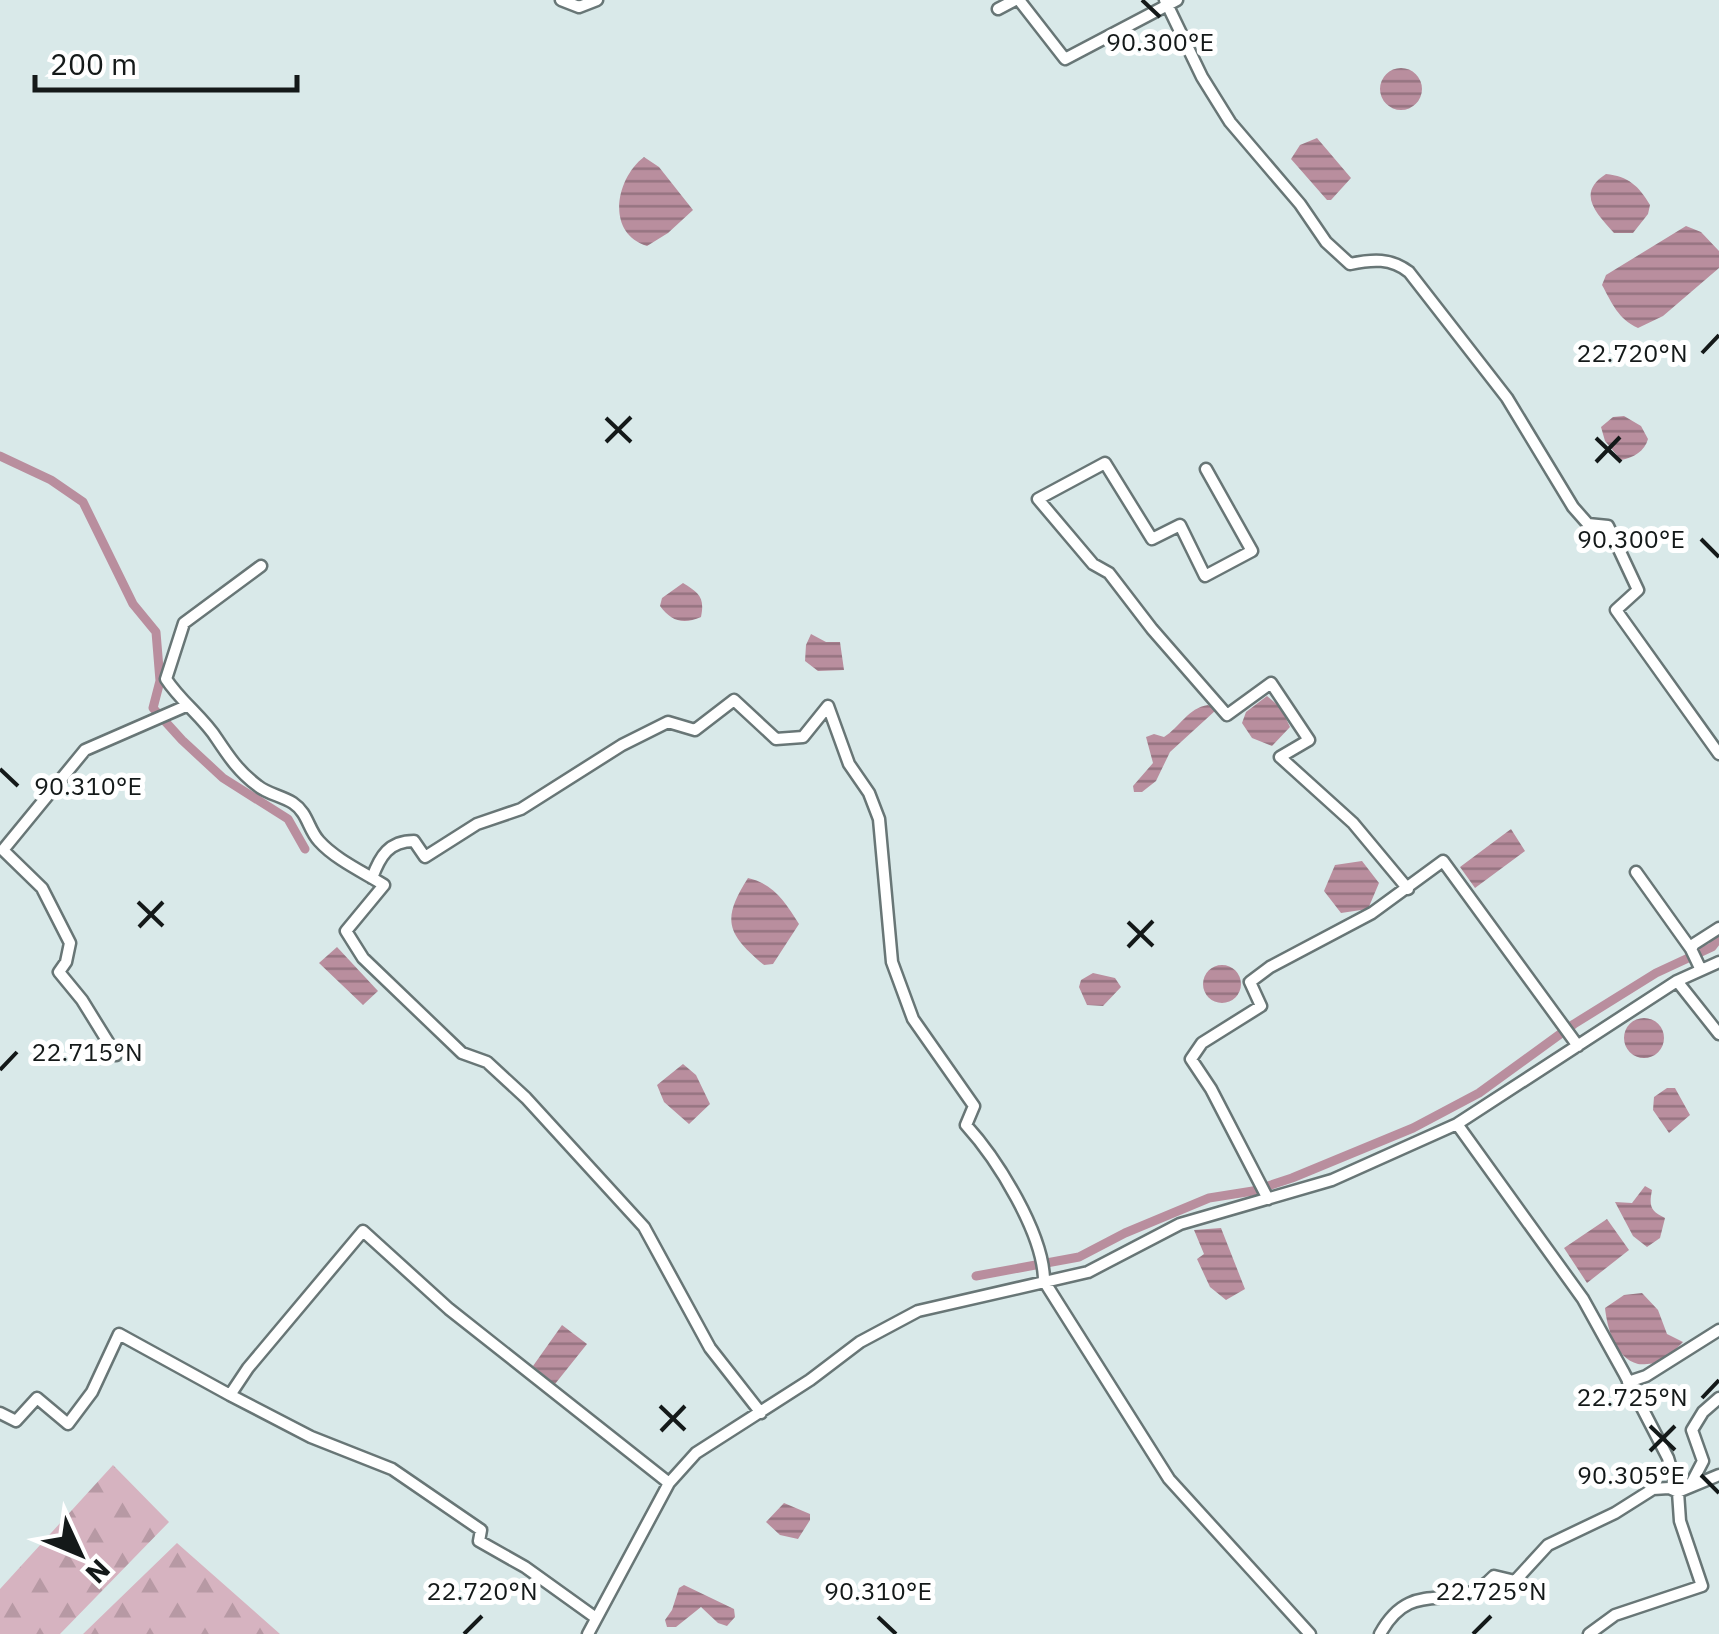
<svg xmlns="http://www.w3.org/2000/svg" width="1719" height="1634" font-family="'IBM Plex Sans',sans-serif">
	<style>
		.forest { fill: url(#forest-firs) }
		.water { fill: url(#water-rules) }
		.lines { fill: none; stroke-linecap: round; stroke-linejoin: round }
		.canal { stroke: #b98e9e; stroke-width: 9 }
		.minor-casing { stroke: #687676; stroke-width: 15 }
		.minor { stroke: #fff; stroke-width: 10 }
		.ticks { fill: none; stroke: #141919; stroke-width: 4 }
		.ticks-label { font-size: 25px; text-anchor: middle; fill: #141919; stroke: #fff; stroke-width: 10; stroke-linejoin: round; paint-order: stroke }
	</style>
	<defs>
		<pattern id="forest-firs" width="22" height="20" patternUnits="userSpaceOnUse" patternTransform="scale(2.5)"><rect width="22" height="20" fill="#d6b3c0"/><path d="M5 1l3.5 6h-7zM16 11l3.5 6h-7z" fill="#b799a4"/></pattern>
		<pattern id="water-rules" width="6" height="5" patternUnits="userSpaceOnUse" patternTransform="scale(2.5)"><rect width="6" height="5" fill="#b98e9e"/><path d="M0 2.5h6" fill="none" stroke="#957380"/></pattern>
	</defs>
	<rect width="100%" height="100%" fill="#d9e9e9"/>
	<path class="forest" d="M113,1465L169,1522L60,1634H0V1589Z
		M177,1543L280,1634H83Z"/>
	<path class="water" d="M1380 89a21 21 0 1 1 42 0a21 21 0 1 1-42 0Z
		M1317,138L1351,178L1331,200H1327L1291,159L1300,145Z
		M644,157L659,167L693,210L668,233L647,246C605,233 616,178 644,157Z
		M1606,174C1628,176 1639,186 1650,205L1648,214L1633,233H1614C1596,213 1576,193 1606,174Z
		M1686,226L1701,232L1719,251V268L1663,316L1638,328C1618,319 1612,303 1602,285L1606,275Z
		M1624,416L1641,426L1648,439C1645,451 1633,458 1621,460L1605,441L1601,427L1613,417Z
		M683,583C699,593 705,597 701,617C683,625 671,621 660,606L662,598Z
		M811,634L826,642H840L844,670L818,671L805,661L806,645Z
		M1267,696L1281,708L1290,727L1272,746L1252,738L1242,723L1246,712Z
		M1208,705L1216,710L1170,752L1156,781L1142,792H1134L1133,786L1153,763L1146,737L1154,734L1164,737C1180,727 1188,708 1208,705Z
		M1511,829L1525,851L1475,888L1460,867Z
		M1362,861L1379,883L1368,909L1341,913L1324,891L1335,865Z
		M748,878C774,884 785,902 799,924L773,964L764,965C727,934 721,920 748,878Z
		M337,947L378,991L363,1005L319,963Z
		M1203 984a19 19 0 1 1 38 0a19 19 0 1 1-38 0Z
		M1093,973L1115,978L1121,987L1103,1006L1087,1005L1079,987L1081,980Z
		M1624 1038a20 20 0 1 1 40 0a20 20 0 1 1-40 0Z
		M683,1064L696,1075L710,1104L689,1124L664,1102L657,1085Z
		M1667,1088H1675L1690,1115L1669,1133L1653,1110L1654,1097Z
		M1645,1186L1652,1190C1649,1206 1650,1211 1665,1218L1660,1238L1647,1247L1633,1236L1615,1202L1632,1203Z
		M1607,1219L1629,1250L1587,1283L1564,1248Z
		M1221,1228L1245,1289L1226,1300L1210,1287L1197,1259L1204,1254L1194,1230Z
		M1642,1293L1658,1310L1667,1334L1683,1342L1663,1362C1656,1363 1644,1365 1638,1364C1615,1358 1607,1327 1605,1308L1624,1295Z
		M562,1325L587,1344L555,1384L533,1366Z
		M784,1503L810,1514V1520L798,1539L780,1535L766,1522Z
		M684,1585L734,1609L735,1617L727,1626L718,1623L701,1607L676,1627H667L665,1620L672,1610L679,1588Z"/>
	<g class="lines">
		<path class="canal" d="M0,456L51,480L83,502L133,604L156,632L160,681L153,708L182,740L223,778L288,819L305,849
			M976,1276L1079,1257L1125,1233L1209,1198L1253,1191L1292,1178L1413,1128L1479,1093L1574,1024L1656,973L1712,947L1719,938"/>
		<g class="minor-casing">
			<path id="minor" d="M561,0L579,7L597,0
				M1019,0L1065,59L1177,0
				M1165,0L1202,77L1230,122L1300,204L1326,242L1350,264C1373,259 1391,258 1409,272L1507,398L1573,507L1588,524L1608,526L1638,590L1616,610L1719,754
				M998,9L1015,0
				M1206,469L1252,551L1205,576L1180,525L1152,539L1105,463L1038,499L1093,564L1109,573L1152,629L1227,715L1271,683L1309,740L1280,757L1353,823L1408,889
				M261,566L184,623L166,679C181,702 203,717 217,739C229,757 239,772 258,786C268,794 282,796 293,803C308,813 308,829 319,841C335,859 363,872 384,885L346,931L363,958L462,1053L487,1062L526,1098L644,1227L710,1348L761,1413
				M1636,872L1691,949L1701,970
				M372,878C380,856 389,841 414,841L425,857L477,824L521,809L622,745L668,722L695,730L734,700L776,739L803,737L828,706L849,764L869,793L879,819L892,962L913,1019L974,1106L966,1125C997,1159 1044,1234 1044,1281L1169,1479L1310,1634
				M1691,949L1694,944L1719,928
				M1677,981L1719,1034
				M116,1055L82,1000L59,972L66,962L70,943L42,888L3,850L85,750L186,706
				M1457,1124L1583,1299L1624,1373L1668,1458L1678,1492L1680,1521L1702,1586L1615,1615L1589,1634
				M1268,1199L1211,1089L1191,1059L1202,1043L1261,1006L1250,982L1270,967L1372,913L1443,861L1578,1046
				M1628,1382L1646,1376L1719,1330
				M230,1395L311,1437L392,1469L481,1530L479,1541L525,1567L596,1618
				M0,1413L16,1421L37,1398L68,1424L92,1392L119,1334L230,1395L248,1368L363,1231L449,1309L669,1483
				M1691,1484L1703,1461L1692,1430L1703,1412L1719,1398
				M588,1634L669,1483L696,1453L810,1380L860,1342L918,1311L1088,1272L1180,1224L1332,1180L1457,1124L1677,981L1719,962
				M1380,1634C1414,1572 1454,1619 1494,1576L1515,1581L1548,1545L1615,1513L1653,1489L1669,1488L1678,1492L1719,1475"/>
		</g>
		<use href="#minor" class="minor"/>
	</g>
	<path class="ticks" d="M1142,0L1160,17M1702,353L1719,335M606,418L631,442M1596,438L1621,462M606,442L631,417M1596,462L1620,437M1701,539L1719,557M0,769L18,786M138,902L163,926M1128,922L1153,946M139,927L163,902M1128,947L1153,921M0,1070L17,1052M1702,1398L1719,1380M660,1406L685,1430M1650,1426L1675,1450M661,1431L685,1406M1650,1451L1675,1426M1701,1475L1719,1493M878,1617L896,1634M464,1634L482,1616M1473,1634L1491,1616"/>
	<g class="ticks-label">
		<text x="1160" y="51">90.300°E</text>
		<text x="1632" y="362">22.720°N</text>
		<text x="1631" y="548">90.300°E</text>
		<text x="88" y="795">90.310°E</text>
		<text x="87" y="1061">22.715°N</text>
		<text x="1632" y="1406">22.725°N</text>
		<text x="1631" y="1484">90.305°E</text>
		<text x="482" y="1600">22.720°N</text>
		<text x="1491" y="1600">22.725°N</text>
		<text x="878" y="1600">90.310°E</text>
	</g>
	<g transform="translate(80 1554) rotate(134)" stroke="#ffffff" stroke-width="8" paint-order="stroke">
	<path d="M0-8L18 38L0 25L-18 38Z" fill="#141919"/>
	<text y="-15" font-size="28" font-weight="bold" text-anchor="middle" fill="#141919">N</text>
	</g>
	<path d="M35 75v15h262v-15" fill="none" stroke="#141919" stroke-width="5"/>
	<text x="50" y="75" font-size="30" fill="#141919" stroke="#ffffff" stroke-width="8" paint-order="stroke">200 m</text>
</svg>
